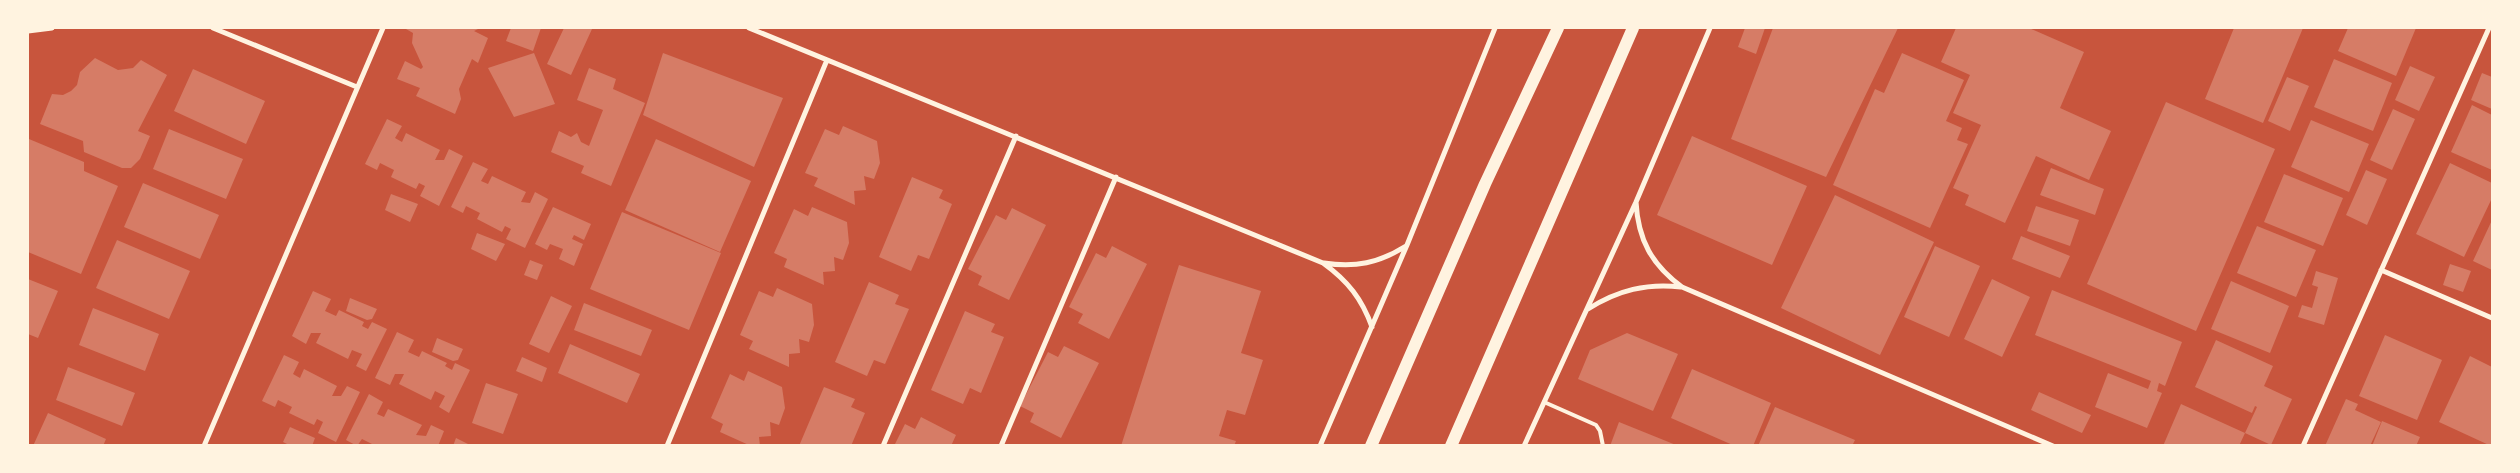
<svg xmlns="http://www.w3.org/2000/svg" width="2520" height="473" font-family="Mulish,sans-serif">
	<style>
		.building { fill: #d67c66 }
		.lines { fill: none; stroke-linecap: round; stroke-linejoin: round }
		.service { stroke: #fff3e0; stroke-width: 4 }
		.minor { stroke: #fff3e0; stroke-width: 5 }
		.primary { stroke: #fff3e0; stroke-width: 12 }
	</style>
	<rect width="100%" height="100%" fill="#c8553d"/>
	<path class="building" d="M407,28H480L474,31L488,38L478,63L472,59L459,89L461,99L455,114L416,96L420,88L397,79L405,61L421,69L423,67L412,43L413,33L406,29Z
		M511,28H541L533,51L506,41Z
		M564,28L592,29L571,75L547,64Z
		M1745,28H1765L1756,54L1738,47Z
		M1773,28H1898L1826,177L1731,139Z
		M1956,28H2029L2084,52L2060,108L2111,131L2089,180L2036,156L2005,223L1965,205L1969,195L1953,188L1981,125L1953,113L1970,75L1941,62Z
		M2234,28H2303L2263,123L2205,99Z
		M2348,28H2416L2396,76L2338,51Z
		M534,53L555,104L514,117L488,68Z
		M663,53L783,98L754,167L643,115Z
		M1902,53L1964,80L1946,121L1962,128L1957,140L1968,144L1930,228L1833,185L1875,89L1884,93Z
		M95,58L118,70L133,68L141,60L167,75L138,131L150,136L140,159L131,168H122L84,152L83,141L40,124L52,94L63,95L71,91L77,85L80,72Z
		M2334,59L2392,83L2373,131L2314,107Z
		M2410,66L2435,77L2419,111L2395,100Z
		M589,68L616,79L613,89L645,103L611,186L581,173L584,166L551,152L559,131L571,137L577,133L581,142L589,146L603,110L577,100Z
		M193,69L265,101L246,144L174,111Z
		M2482,73L2492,77V109L2471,100Z
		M2287,77L2309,86L2290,131L2268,121Z
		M2166,102L2275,149L2196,331L2087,284Z
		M2472,105L2492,115V170L2451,152Z
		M2393,109L2415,119L2392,170L2370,160Z
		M387,119L402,126L395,138L402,142L406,133L440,150L435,160H444L449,149L463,156L439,206L420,196L425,186L419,183L416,189L391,177L394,170L380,163L377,170L365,164Z
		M2311,120L2369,144L2349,192L2291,167Z
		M843,126L877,141L880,163L874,179L864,176L866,190L854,191L855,205L814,186L818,178L805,173L825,129L839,135Z
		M169,129L243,159L226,199L153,169Z
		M1692,136L1807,186L1772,265L1657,215Z
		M29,139L84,162V171L118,186L81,274L28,252Z
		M656,139L751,181L720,252L625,210Z
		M473,162L488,169L481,181L488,184L492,176L526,192L521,202L530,203L535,192L548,199L525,248L506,239L511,229L505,226L502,232L477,219L480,213L466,206L463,213L451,207Z
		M2450,163L2492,183V198L2464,257L2416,234Z
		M2051,168L2104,189L2095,215L2040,195Z
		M2366,170L2387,179L2367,225L2346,215Z
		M2284,174L2343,198L2323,246L2264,222Z
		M912,177L943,190L939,198L952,204L929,259L918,255L911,271L879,257Z
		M143,183L219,215L200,259L124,227Z
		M391,194L418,204L410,222L385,210Z
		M1835,195L1934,242L1880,355L1781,308Z
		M2036,206L2079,220L2070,246L2027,231Z
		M553,207L591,224L584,240L574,235L572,239L583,244L574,266L559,259L563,249L550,244L547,250L535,244Z
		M812,207L847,222L849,243L843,260L834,257L835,271L823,272L824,285L784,267L787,259L774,253L794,209L808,216Z
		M1012,208L1046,225L1009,300L978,285L982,276L968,269L996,215L1006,220Z
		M622,212L721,253L689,330L590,289Z
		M2492,220V270L2473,261Z
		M2257,226L2316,250L2296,297L2237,273Z
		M477,233L505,244L496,261L471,249Z
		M2021,236L2070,256L2060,278L2012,259Z
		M117,240L190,271L169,319L96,288Z
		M1112,246L1147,264L1109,339L1078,323L1083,314L1069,307L1096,253L1106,258Z
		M1935,246L1980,266L1949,337L1904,317Z
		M530,260L543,265L537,280L524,275Z
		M2450,264L2471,271L2463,292L2443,285Z
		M1179,265L1261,291L1241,353L1263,360L1245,415L1227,410L1219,436L1236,441L1234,446H1121Z
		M2316,271L2338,278L2324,325L2298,317L2302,305L2312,308L2318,287L2312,285Z
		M28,279L58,291L38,338L28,334Z
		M1992,279L2030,297L2002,357L1964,339Z
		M2231,281L2289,306L2270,353L2211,329Z
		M869,282L899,295L895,304L909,309L885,364L874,360L867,376L835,362Z
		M777,288L812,304L814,325L809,342L799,339L800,353L789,354V367L749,349L753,341L740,335L759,291L773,297Z
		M2052,290L2182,342L2165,386L2159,383L2157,391L2162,393L2147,428L2095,407L2108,373L2148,389L2151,381L2035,335Z
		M313,291L331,299L325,311L336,316L339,310L364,322L362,326L368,329L372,322L387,329L366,371L356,366L362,354L352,350L348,359L316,343L321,333H311L306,344L292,336Z
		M551,296L572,306L549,353L529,344Z
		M350,298L377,309L372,319L367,320L346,311Z
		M584,303L652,330L641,356L574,330Z
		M93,308L159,334L145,371L79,345Z
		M965,311L995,324L991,332L1004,337L981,393L970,388L963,404L931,390Z
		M397,332L414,340L408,352L419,357L422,351L447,363L445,366L452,370L455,363L470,370L449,413L439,407L445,396L435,391L431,400L399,384L404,374H395L390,385L375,378Z
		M1627,333L1678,354L1653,411L1578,379L1590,350Z
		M2385,335L2442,360L2417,420L2359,396Z
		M437,338L463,349L458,360L453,361L432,352Z
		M2216,340L2273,366L2264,386L2292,399L2271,445L2245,433L2257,407L2255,406L2252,413L2195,387Z
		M570,344L640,374L627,403L558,373Z
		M1064,346L1099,363L1061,438L1030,422L1034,413L1020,406L1048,352L1058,357Z
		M284,355L299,362L293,374L300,378L304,369L337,386L332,396H341L347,386L360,392L336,442L318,433L323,422L317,419L314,425L289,413L292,407L278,400L275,407L262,401Z
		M2470,356L2492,367L2491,446L2439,422Z
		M522,357L547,368L542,382L516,371Z
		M68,367L135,393L122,426L56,400Z
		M1692,369L1771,403L1753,446H1735L1671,418Z
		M748,371L782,387L785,408L779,425L770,422L771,436L759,437L760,446H751L720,432L723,424L711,418L730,374L744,381Z
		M486,383L518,394L503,434L472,423Z
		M824,387L855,399L851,407L865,413L851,446H799Z
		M2039,392L2091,415L2082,433L2031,410Z
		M369,394L383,402L377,414L384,417L388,409L422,425L416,435L426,436L431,425L444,431L438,446H376L362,439L357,446L346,440Z
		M2346,399L2358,404L2355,410L2381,422L2370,446L2356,444L2355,446H2325Z
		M2181,404L2245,433L2239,446H2163Z
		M1775,407L1855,440L1852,446H1758Z
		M48,413L106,439L103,446H33Z
		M921,417L956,435L951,446H894L905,424L915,429Z
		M2382,421L2420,437L2416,446H2372Z
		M1619,422L1676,445V446H1610Z
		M290,427L315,438L312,446H291L283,442Z
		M456,438L472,446H453Z"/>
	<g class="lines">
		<path class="service" d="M1544,402L1596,425L1600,431L1603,446"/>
		<path class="minor" d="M213,28L357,87
			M749,28L1323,263C1348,281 1362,299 1372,327
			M28,31L52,28
			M1636,202C1638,240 1652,265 1682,287L2053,446
			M1324,263C1355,268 1379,263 1406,246
			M2381,270L2492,318
			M1588,309C1618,290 1647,283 1681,287
			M204,446L383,28
			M667,446L827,60
			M883,446L1016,136
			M1001,446L1116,177
			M1320,446L1407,245L1495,28
			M1524,446L1636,202L1710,28
			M2303,446L2489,28"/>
		<path class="primary" d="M1371,446L1485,184L1558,28
			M1451,446L1633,28"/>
	</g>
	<rect width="2520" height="473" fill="none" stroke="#fff3e0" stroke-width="58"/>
</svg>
